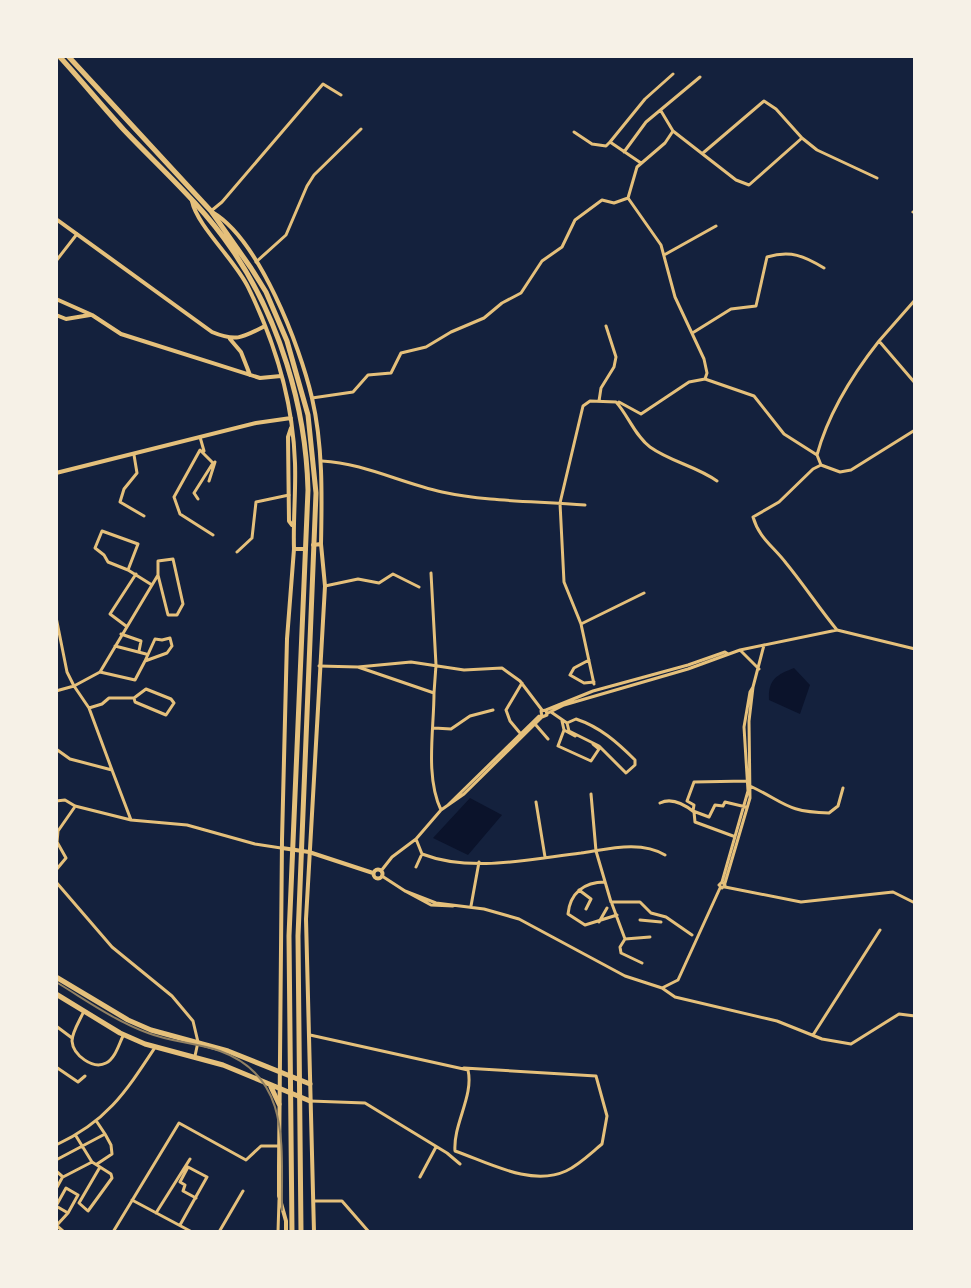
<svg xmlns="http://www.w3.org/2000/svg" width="971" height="1288" font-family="Jost,sans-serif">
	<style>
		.water { fill: #0b132b }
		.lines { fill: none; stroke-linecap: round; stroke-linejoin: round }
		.minor { stroke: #e5c07b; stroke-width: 3 }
		.tertiary { stroke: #e5c07b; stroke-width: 4 }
		.secondary { stroke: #e5c07b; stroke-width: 4 }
		.primary { stroke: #e5c07b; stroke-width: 5 }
		.trunk { stroke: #e5c07b; stroke-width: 5 }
		.rail { stroke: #918062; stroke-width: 2 }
	</style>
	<rect width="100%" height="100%" fill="#14213d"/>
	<path class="water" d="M794,668L810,685L800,714L769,700C768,680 776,675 794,668Z
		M470,798L502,815L468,855L433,838Z"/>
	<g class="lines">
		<path class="minor" d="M661,111L673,131
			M574,132L592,144L606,146L610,142L641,163
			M802,138L817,150L877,178
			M610,142L645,99L673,74
			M624,152L646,122L700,77
			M628,198L661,245L675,297L704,359L707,373L705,379L754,396L784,434L817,455L821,465
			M211,211L222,202L323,84L341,95
			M913,212L915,213
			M664,255L716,226
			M56,261L77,234
			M256,262L286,235L307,186L314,175L361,129
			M694,332L731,309L756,306L767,257C791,250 804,256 824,268
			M879,341L915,300
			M312,398L353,392L368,375L391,373L401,353L426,347L451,332L484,318L502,303L521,293L542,261L562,247L575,220L602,200L614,203L628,198L637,167L665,143L673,131L736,180L749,185L802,138L776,109L764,101L703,153
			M599,401L601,388L614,367L616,357L606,326
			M619,402L641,414L689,382L705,379
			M200,437L204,451
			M134,455L137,473L124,489L120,502L144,516
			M817,455C828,414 853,374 879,341L915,383
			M322,461C363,463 401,483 442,492C488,502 538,501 585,505
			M209,481L215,462
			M198,499L194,493L213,463L200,450L174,497L180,514L213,535
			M237,552L252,538L256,502L289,495
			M152,585L158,575V561L173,559L183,604L177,615H168L158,575
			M325,586L358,579L379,583L393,574L419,587
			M56,617L67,672L74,686L56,691
			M581,624L644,593
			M126,626L110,614L136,574
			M837,630C819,608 804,585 786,563C773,546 759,538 753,517L779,502L813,469L821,465L840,472L851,470L915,430
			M121,634L141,641L139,651
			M115,646L146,654
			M740,650L759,669
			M589,660L574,668L570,675L584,683L594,682
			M319,666L358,667L434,693L436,665L431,573
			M358,667L411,662L464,670L502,668L520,681L542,710
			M100,672L135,680L145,661L167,653L172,646L170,638L162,640L155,639L145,661
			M594,684L581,624L564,582L560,503L583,406L590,401L616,402C628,415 635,436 650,447C671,462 696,466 717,481
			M434,693C434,730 425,776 441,810
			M89,708L102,704L109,698H134L146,689L171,699L174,703L166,715L135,702L134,698
			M546,710L593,691L688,665L725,652L728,654
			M551,712L567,723L576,719C600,727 617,742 635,760V765L626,773L599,746L569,731L567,723
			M548,713L564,705L688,669L740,650L837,630L915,649
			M562,721L564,730L558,746L591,761L599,749L593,744
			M535,724L548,739
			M434,728L451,729L470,716L493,710
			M564,730L575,736
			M520,733L510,721L506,710L522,683
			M56,749L70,759L112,770L131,820L187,825L255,844L281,848
			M112,770L89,708L74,686L100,672L152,585L128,570L108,562L104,555L95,548L102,531L138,544L128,570
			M750,786C786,803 786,812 829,813L838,806L843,788
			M591,794L596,851L611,902H640L651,913L666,917L692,935
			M56,801L65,800L75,806L131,820
			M536,802L545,857
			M660,803C672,797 684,804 694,812L695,822L733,836
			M448,805L539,716
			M746,807L725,802L723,806L715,805L709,817L693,811L694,805L687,801L694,782L747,781
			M56,829L58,831L57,842L66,858L56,870
			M58,831L74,808
			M416,839L422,854C471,873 530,859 581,853C608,849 641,840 665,855
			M416,867L421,856
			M381,871L392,857L416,839L441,810L464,794L542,717L547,715L546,710L541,711L542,717
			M382,876L405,891L436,903L484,909L519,919L625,976L662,988L675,997L777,1021L822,1039L851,1044L899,1014L915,1016
			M56,882L112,947L172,996L193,1021L198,1042L195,1056
			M605,882C584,882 570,893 568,914L585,925L617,915
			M722,882L748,791L744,727L750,692L753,687
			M722,882L725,885L722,888L719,885Z
			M725,883L750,798L749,721L753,687L764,645
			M725,887L801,902L893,892L915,903
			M579,890L591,899L586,909
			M405,891L431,905L453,906
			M612,904L625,939L620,947L621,953L642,963
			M471,906L479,862
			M640,920L661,922
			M599,922L607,908
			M625,939L650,937
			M662,988L678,980L720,888
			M84,1011C80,1020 72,1032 72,1041C73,1055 93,1070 106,1063C115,1059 119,1044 123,1036
			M56,1026L72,1038
			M310,1035L468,1070C474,1096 453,1124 455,1151C487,1162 531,1187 566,1171C579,1165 591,1153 602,1144L607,1116L596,1076L464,1068
			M813,1035L880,930
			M56,1067L78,1082L85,1076
			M310,1101L365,1103L447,1153L460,1164
			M97,1122L105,1134
			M76,1136L92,1162L100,1167L79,1203L88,1211L112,1178L111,1174L100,1167
			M56,1145C106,1122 125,1093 154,1049
			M56,1160L105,1134L111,1145L112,1154L97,1164
			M56,1171L63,1177L92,1162
			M420,1177L436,1147
			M56,1189L62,1178
			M132,1200L192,1232
			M314,1201H342L369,1232
			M156,1213L190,1159
			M56,1225L64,1232
			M57,1225L68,1213L78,1195L66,1188L56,1206L68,1213
			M180,1225L207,1177L188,1167L180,1182L185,1185L183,1191L196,1198
			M113,1232L179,1123L246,1160L261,1146H278
			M219,1232L243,1191
			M278,1232L279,1200"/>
		<path class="tertiary" d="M192,201C197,226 235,260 248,287C275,342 293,403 295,463C296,492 293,520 294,549
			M212,212C259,239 300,346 312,398C323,445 322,496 321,544
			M56,219L212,332C236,342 242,338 265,326
			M56,299L92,315L121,334L260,378L281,376
			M56,315L66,319L90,315
			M230,339L241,352L250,375
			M291,428L288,437L289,521L292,525
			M56,473L256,423L291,418
			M282,848L309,852L373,873
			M373.5 874a4.5 4.5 0 1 1 9 0a4.5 4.5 0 1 1-9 0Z"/>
		<path class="secondary" d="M313,545L321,544L325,586L306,919L314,1232
			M286,1232V1221L279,1196V1167L282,840L287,639L294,549H306"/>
		<path class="primary" d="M56,977L128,1020L151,1030L228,1051L310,1084
			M56,994L120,1033L145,1044L223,1065L310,1101
			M271,1087L279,1104"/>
		<path class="trunk" d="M59,56C81,80 102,106 124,130C160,168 201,204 231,248C279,317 306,407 308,490L289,936L292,1232
			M68,56L211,211L251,268L266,292L287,341L308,415L316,493L298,936L301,1232"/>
		<path class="rail" d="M56,982C86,1000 115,1021 148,1033C171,1042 197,1043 220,1051C292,1077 281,1148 282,1210"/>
	</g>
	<rect width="971" height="1288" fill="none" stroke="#f6f1e7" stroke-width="116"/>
</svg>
